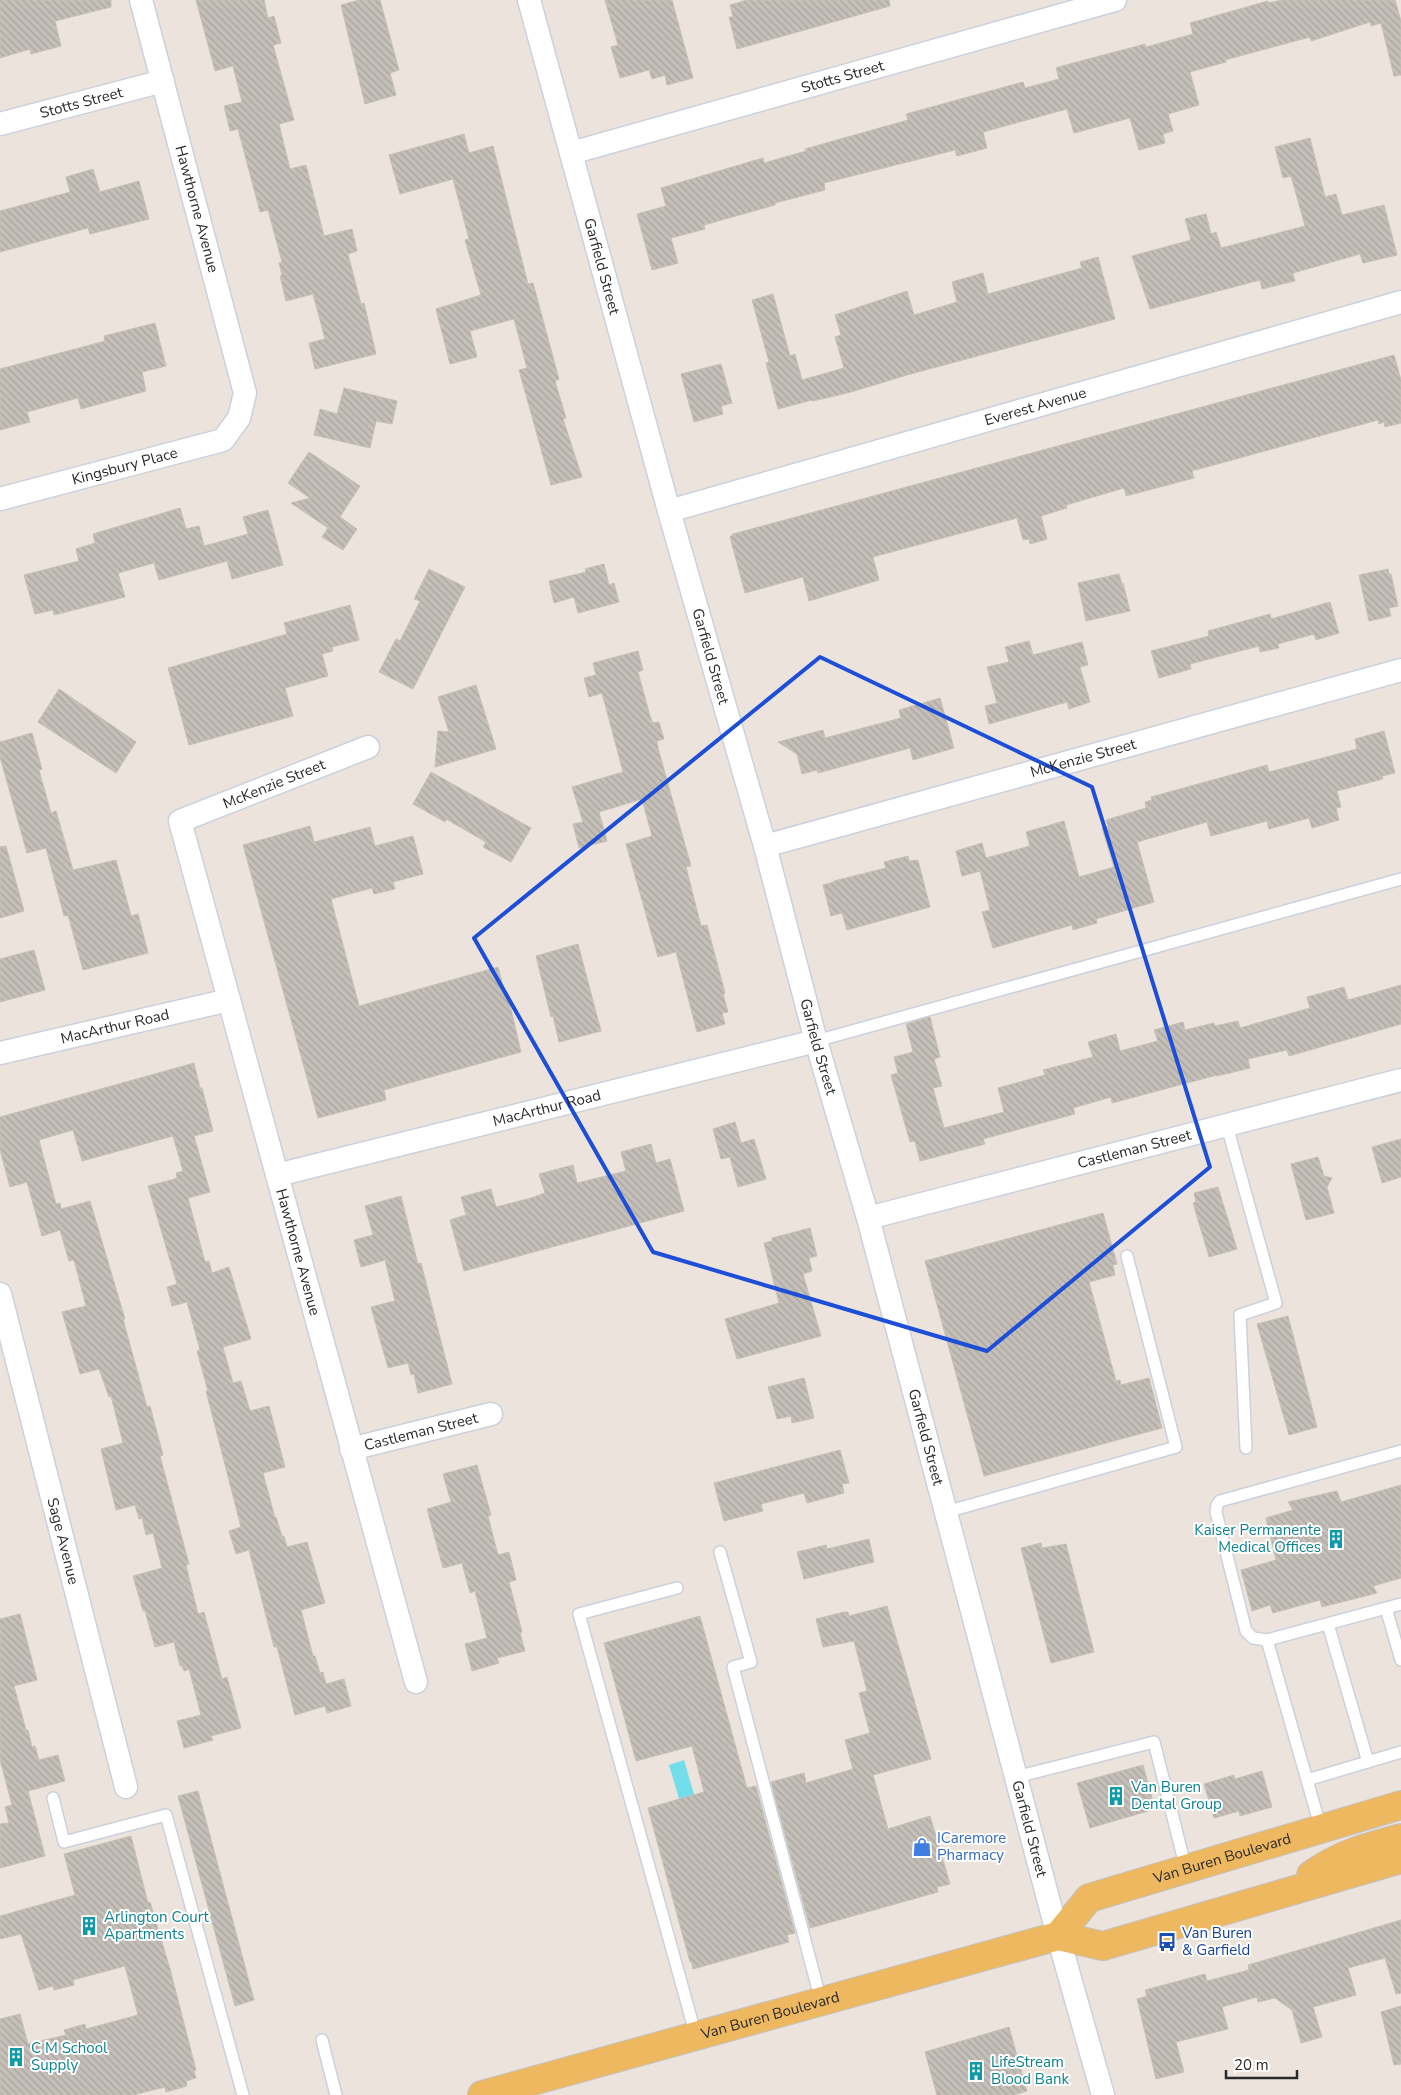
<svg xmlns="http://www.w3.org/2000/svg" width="1401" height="2095" font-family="'Nunito Sans',sans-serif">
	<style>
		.water { fill: #72deec }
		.building { fill: url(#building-back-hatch); stroke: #c8bfb6 }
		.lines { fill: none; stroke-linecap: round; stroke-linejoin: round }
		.service-casing { stroke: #cbd1dc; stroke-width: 14 }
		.minor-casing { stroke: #cbd1dc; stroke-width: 25 }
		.primary-casing { stroke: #c3c3c3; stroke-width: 30 }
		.service { stroke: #fff; stroke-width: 11 }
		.minor { stroke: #fff; stroke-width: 22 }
		.primary { stroke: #eeb860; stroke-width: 28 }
		.marked { fill: none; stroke: #1d4ed8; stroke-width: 4; stroke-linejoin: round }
		.labels { text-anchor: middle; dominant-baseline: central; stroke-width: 4; stroke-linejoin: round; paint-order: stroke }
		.street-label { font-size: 15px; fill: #2a2a2a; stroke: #fff }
		.culture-label { font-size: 15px; fill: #0d838f; stroke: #fff; text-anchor: start }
		.shop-label { font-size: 15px; fill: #366cbe; stroke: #fff; text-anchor: start }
		.transit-label { font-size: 15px; fill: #164399; stroke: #fff; text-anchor: start }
	</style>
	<defs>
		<pattern id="building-back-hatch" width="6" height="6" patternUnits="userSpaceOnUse" patternTransform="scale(1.25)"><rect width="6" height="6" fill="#c4bfb8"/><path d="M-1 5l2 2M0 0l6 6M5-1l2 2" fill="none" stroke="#a9a49e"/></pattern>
	</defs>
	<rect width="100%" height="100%" fill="#ece3dd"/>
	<path class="water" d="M684,1760L695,1798L680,1802L669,1765Z"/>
	<path class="building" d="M0,0H111V7L55,21L61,46L31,54L30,49L0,58Z
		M196,0H264L268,18L274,16L281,43L273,45L294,120L279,124L290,169L306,165L324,236L352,229L357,251L348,254L361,304L364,303L376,354L315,369L309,343L325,339L313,294L286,301L280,276L282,275L279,263L282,262L268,210L260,212L238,129L230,131L224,106L242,102L233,66L215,71Z
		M359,0H380L399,70L390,73L396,95L365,104L341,5Z
		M605,0H672L693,78L667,85L665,75L652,79L649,70L620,78L611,47L618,45Z
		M747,0H889L890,6L737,49L729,17H733L730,5Z
		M1281,0H1395L1401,21V75L1394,76L1381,23L1371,26L1370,22L1311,41L1310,37L1225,60L1226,62L1190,72L1199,105L1168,114L1173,131L1163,134L1165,143L1139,150L1130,118L1074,133L1067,109L983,132L987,148L957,156L955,150L824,183L825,190L775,203V205L704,225L705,229L671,238L678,263L652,270L637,214L666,206L661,188L763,158L764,163L806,151L805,149L908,120L906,114L1023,82L1025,88L1059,79L1056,68L1062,66L1145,44L1146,47L1193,34L1190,23L1268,1L1269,3Z
		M464,134L469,153L493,146L528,284L533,283L559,379L555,381L566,418L563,419L582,477L551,485L519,370L527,368L514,319L470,331L477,357L450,364L436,309L481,295L465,240L469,239L453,179L400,194L389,155Z
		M1310,138L1325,197L1336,194L1342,215L1384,205L1397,255L1363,263L1360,254L1293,273L1295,281L1262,289L1260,280L1150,309L1132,256L1191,240L1185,219L1206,214L1211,234L1216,232L1221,248L1305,226L1291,176L1283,178L1275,147Z
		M93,169L100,192L139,181L149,219L90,234L88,228L0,252V211L70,192L66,177Z
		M1098,257L1115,319L907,375L851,392L813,401L812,400L778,409L766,363L769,362L752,300L773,294L790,356L795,354L802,380L844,368L835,337L841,335L835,315L907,291L914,315L957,302L952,282L983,273L988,294L1082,268L1080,262Z
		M155,323L166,366L142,372L146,391L81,409L78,398L27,412L30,422L0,430V369L105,341L104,336Z
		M1394,355L1401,380V423L1385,427L1384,422L1379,424L1378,420L1192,471L1194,478L1126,496L1124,488L1066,505L1067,508L1041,516L1047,539L1030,544L1029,539L1023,540L1017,518L873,557L879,580L809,601L803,577L745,593L730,537L733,534Z
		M721,364L732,403L721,406L723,414L694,422L681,374Z
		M344,388L397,401L392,424L376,421L370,448L314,435L320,409L337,414Z
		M309,452L360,486L340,517L357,529L343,550L322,537L328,528L291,503L310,498L288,483Z
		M180,508L186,529L199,526L204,546L248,534L243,517L268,510L283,565L232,579L227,561L159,580L154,563L118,573L125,597L54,615L53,610L35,614L24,575L79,561L76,549L95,543L93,534Z
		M604,564L609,585L614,583L619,602L578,613L574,597L554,603L549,581L586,572L585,569Z
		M429,569L465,587L413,689L379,672L396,639L400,641L420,601L414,599Z
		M1388,569L1389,574H1391L1398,606L1389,608L1391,616L1369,621L1359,575Z
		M1119,574L1122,584L1123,583L1130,611L1086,621L1078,583Z
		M1330,602L1339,633L1316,640L1314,634L1278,644L1279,648L1260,652L1259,646L1190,664L1191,669L1159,678L1151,651L1209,636L1208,631L1270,614L1271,619Z
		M350,605L359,640L332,647L333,651L322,654L328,676L285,688L293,716L189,745L168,668L287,634L284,623Z
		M1029,641L1033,655L1082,642L1088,665L1080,667L1090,702L1069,709L1067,702L989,724L985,706L997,703L987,667L1009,662L1005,647Z
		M638,651L643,670L638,672L650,716L653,723L659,722L664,739L657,741L658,748L691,866L686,867L701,926L707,925L725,993L723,994L728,1012L722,1013L725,1024L697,1032L676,952L658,957L626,844L652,836L642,799L599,812L607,841L579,848L573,824L583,822L572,787L623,772L602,693L589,697L584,678L596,675L593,663Z
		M476,685L496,749L435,767L438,731L449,732L438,697Z
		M59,689L136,742L116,773L38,722Z
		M940,698L954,748L913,760L910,748L818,773L817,770L802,774L797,754L778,742L823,730L825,738L901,718L899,710Z
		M1384,731L1395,773L1382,776L1383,779L1337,791L1341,807L1336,808L1339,820L1312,828L1309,818L1269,829L1267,821L1211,836L1207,822L1137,842L1154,902L1096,919L1097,923L1073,930L1072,925L993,948L982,912L990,910L980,871L962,876L956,851L982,843L986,858L1030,846L1026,832L1064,821L1079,877L1114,867L1102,828L1108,826L1106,820L1146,808L1145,802L1152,800L1151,797L1267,765L1269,772L1357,749L1355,739Z
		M32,733L42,769L39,770L51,813L56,811L73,870L116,860L131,916L138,914L148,953L83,970L68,915L64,916L46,848L27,853L0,757V742Z
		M431,772L531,828L511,862L483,847L486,842L446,819L445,822L413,804Z
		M310,826L314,842L370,827L375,846L413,836L423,874L393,882L395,889L374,894L372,888L331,899L359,1006L498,967L505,993L507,992L521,1052L384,1090L386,1100L318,1118L243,845Z
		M6,846L24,911L0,918V847Z
		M908,856L909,861L918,860L930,907L847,930L842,913L831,916L823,885L834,882V881L886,868L884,862Z
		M578,944L601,1031L559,1042L553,1016L551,1017L536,956Z
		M34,950L45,990L0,1002V959Z
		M1401,985V1024L1289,1056L1287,1050L1248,1059L1250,1068L1217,1076V1075L1112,1103L1111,1097L1073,1108L1075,1114L983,1139L985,1144L920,1161L915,1141L910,1142L891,1075L898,1073L894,1057L913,1052L906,1024L930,1017L940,1057L934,1059L942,1086L933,1088L944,1128L1004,1112L998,1088L1045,1075L1043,1070L1093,1057L1088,1042L1116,1034L1120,1051L1158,1041L1154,1030L1183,1022L1185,1030L1214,1023L1215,1026L1238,1021L1240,1028L1310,1008L1307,997L1344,987L1348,1000Z
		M194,1063L200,1088H202L213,1131L194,1136L210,1192L188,1198L205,1262L209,1261L212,1273L229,1267L251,1339L223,1347L233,1383L241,1381L250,1411L269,1406L285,1467L263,1473L275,1518L276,1517L282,1536H284L287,1547L307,1542L325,1603L301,1610L313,1656H315L320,1673L323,1672L326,1684L344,1679L351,1706L327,1713L325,1706L295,1715L277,1647H274L249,1550L236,1554L229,1531L241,1527L206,1391H208L197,1351L200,1350L187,1302L172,1306L167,1287L177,1284L148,1186L175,1179L177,1177L176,1173L183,1171L173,1136L82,1161L73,1130L39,1140L56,1204L60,1203L61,1209L90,1201L125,1319H123L147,1407L150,1406L163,1455L160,1456L189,1564L186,1565L198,1614L204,1612L222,1679L227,1677L241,1728L211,1736L213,1740L184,1748L177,1721L201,1715L189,1669L184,1671L182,1666H180L174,1642L155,1647L145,1611H143L133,1576L162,1568L153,1533L146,1535L142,1518L139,1519L135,1505L116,1510L101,1449L123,1443L111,1396L109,1397L99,1369L80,1374L62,1312L86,1306L74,1260L69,1261L60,1230L42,1236L27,1182L10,1187L0,1150V1117Z
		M735,1122L741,1143L754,1139L766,1179L738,1187L730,1157L721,1159L713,1129Z
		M1401,1139V1177L1382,1183L1372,1147Z
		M651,1144L656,1163L670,1159L684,1211L464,1271L450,1220L466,1215L461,1197L491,1189L496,1207L531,1198L545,1193L539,1174L573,1165L577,1183L626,1171L621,1152Z
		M1318,1157L1324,1176L1332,1178L1327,1187L1334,1213L1306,1220L1291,1164Z
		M1218,1187L1237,1249L1209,1257L1193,1203L1196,1202L1194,1193Z
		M401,1196L418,1264L421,1263L452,1384L418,1393L414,1374L411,1375L408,1363L388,1368L371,1307L395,1301L385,1260L361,1267L354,1240L373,1235L365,1206Z
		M1103,1213L1117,1264L1113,1265L1115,1275L1089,1282L1116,1381L1120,1380L1121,1385L1149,1378L1162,1428L984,1476L925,1261Z
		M810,1228L817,1256L809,1258L812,1271L803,1274L821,1336L737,1359L725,1319L779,1303L764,1243L772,1241V1238Z
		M1288,1316L1317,1427L1289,1435L1257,1324Z
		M804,1378L814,1418L792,1423L791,1416L777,1419L768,1387Z
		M840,1450L849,1483L842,1484L844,1493L807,1503L804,1493L761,1504L763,1511L724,1521L714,1483Z
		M477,1465L491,1515L488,1516L498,1555L509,1552L516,1580L509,1582L522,1632L520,1633L525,1651L497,1658L499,1663L472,1671L465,1644L487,1638L475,1591L470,1593L462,1563L443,1568L427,1509L451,1502L443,1474Z
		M1401,1485V1578L1373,1586L1377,1593L1322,1607L1320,1600L1273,1613L1270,1605L1252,1611L1241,1570L1276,1560L1266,1518L1293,1510L1288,1502L1337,1491L1341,1502Z
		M869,1539L874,1562L804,1579L797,1552L826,1545L827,1549Z
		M1041,1543L1042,1548L1066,1544L1094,1652L1051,1663L1021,1548Z
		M887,1606L931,1759L873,1775L888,1829L930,1816L950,1884L937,1887L938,1892L810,1928L771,1782L804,1773L806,1783L853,1769L845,1740L870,1733L859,1693L867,1691L854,1641L823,1647L816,1619L844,1612H848L849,1616Z
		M20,1614L37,1680L14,1686L26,1730H28L32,1747L35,1746L39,1760L58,1755L65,1781L28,1791L45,1856L0,1868V1824L9,1823L5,1807L12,1805L0,1760V1619Z
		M700,1616L747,1788L756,1786L795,1933L787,1935L789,1942L693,1969L691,1961L690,1962L648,1808L704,1792L692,1746L636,1761L604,1643Z
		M1143,1765L1155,1809L1090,1828L1077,1783Z
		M1262,1771L1272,1807L1240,1816L1239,1811L1214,1818L1204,1784L1234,1775L1235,1779Z
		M198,1791L254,2000L235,2006L178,1796Z
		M131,1836L148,1903L150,1902L170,1969L196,2070L194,2071L196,2078L186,2081L187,2086L166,2092L165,2087L133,2095H0V2019L20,2014L28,2044L66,2035L64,2030L85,2024L86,2029L138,2015L125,1966L73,1980L74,1985L54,1990L53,1986L39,1990L21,1934L0,1939V1916L75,1895L64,1854Z
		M1401,1920V1993L1396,1994L1385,1958L1348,1968L1356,1995L1313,2007L1322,2037L1301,2043L1292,2010L1275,1998L1258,2002L1257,1997L1222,2007L1228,2029L1176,2042L1184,2072L1156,2079L1137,1999L1147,1996L1145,1990L1205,1974L1207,1981L1249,1970L1248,1965Z
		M1401,2006V2064L1394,2065L1381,2012Z
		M1009,2027L1027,2091L1014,2095H937L925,2052Z"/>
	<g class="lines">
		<g class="service-casing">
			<path id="service" d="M816,1041L1401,879
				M1227,1126L1276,1303L1240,1315L1246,1448
				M1401,1451L1220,1501L1217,1505L1216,1512L1246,1631L1253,1638L1267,1640L1401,1604
				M946,1512L1176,1447L1127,1256
				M720,1552L751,1662L733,1667L821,2001
				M677,1588L579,1614L696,2036
				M1386,1608L1401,1660
				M1328,1624L1368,1762
				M1267,1640L1321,1829
				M1016,1777L1154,1742L1186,1869
				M1307,1780L1401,1752
				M53,1798L64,1842L166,1815L243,2095
				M322,2040L336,2095"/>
		</g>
		<g class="minor-casing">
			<g id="minor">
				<path id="s1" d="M529,0L669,511L765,846L816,1041L868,1218L1058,1936L1103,2095"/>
				<path id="s2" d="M0,124L163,81"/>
				<path id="s3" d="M571,153L1115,0"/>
				<path id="s4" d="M0,499L223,440L239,418L245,393L141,0"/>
				<path id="s5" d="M669,511L1401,302"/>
				<path id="s6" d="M368,747L180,821L416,1682"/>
				<path id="s7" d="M765,846L1401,670"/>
				<path id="s8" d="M0,1053L229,1000"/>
				<path id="s9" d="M277,1175L816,1041"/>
				<path id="s10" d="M868,1218L1401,1080"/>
				<path id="s11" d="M0,1294L126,1787"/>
				<path id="s12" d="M351,1449L491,1414"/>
			</g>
		</g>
		<g class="primary-casing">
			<g id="primary">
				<path d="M1311,1875C1340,1854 1367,1847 1401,1838"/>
				<path id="s13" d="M1058,1936L1089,1898L1401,1805"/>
				<path id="s14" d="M482,2095L1058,1936L1103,1946L1401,1859"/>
			</g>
		</g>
		<use href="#service" class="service"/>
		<use href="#minor" class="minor"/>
		<use href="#primary" class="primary"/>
	</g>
	<path class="marked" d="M820,657L1092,787L1210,1167L987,1351L653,1252L474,938Z"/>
	<defs>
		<g id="building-bare" transform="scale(1.5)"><path d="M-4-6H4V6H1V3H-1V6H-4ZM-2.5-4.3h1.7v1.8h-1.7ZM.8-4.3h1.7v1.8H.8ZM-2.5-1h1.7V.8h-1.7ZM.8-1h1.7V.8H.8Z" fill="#0f9aa8" stroke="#fff" stroke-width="2.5" paint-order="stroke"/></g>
		<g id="shop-bare" transform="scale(1.5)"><path d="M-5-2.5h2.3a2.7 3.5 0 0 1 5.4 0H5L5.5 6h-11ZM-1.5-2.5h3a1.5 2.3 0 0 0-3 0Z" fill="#3f7fe0" stroke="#fff" stroke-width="2.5" paint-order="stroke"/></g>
		<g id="bus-bare" transform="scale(1.5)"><path d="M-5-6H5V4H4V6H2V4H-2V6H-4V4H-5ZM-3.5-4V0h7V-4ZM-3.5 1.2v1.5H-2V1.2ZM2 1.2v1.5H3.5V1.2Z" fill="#1a4fb4" stroke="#fff" stroke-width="2.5" paint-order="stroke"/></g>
	</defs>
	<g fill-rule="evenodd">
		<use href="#building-bare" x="1336" y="1539"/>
		<use href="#building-bare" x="1116" y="1796"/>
		<use href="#shop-bare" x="922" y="1847"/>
		<use href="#building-bare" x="89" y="1926"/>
		<use href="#bus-bare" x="1167" y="1942"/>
		<use href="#building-bare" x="16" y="2057"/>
		<use href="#building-bare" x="976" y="2071"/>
	</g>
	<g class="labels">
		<g class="street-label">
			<text stroke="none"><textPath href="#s3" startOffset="282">Stotts Street</textPath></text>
			<text stroke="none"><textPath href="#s2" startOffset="84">Stotts Street</textPath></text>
			<text transform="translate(197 209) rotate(75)">Hawthorne Avenue</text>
			<text stroke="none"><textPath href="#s1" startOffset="276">Garfield Street</textPath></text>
			<text stroke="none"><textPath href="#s5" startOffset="381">Everest Avenue</textPath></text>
			<text stroke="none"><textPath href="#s4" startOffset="129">Kingsbury Place</textPath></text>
			<text stroke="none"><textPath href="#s1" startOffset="681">Garfield Street</textPath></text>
			<text stroke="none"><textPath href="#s7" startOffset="330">McKenzie Street</textPath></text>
			<text transform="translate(274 784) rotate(-22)">McKenzie Street</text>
			<text stroke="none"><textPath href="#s8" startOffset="118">MacArthur Road</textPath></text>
			<text stroke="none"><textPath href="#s1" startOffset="1086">Garfield Street</textPath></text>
			<text stroke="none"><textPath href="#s9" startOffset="278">MacArthur Road</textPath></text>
			<text stroke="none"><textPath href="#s10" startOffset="275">Castleman Street</textPath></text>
			<text stroke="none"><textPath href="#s6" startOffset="649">Hawthorne Avenue</textPath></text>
			<text stroke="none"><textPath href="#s12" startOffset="72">Castleman Street</textPath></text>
			<text stroke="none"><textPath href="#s1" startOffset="1491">Garfield Street</textPath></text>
			<text stroke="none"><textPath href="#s11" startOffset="255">Sage Avenue</textPath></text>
			<text stroke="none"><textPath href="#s1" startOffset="1896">Garfield Street</textPath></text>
			<text stroke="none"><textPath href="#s13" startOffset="188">Van Buren Boulevard</textPath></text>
			<text stroke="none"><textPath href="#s14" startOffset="299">Van Buren Boulevard</textPath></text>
		</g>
		<g class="culture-label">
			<text x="1321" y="1530" text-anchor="end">Kaiser Permanente<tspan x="1321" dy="17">Medical Offices</tspan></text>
			<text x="1131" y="1787">Van Buren<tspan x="1131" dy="17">Dental Group</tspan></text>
			<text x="104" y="1917">Arlington Court<tspan x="104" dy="17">Apartments</tspan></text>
			<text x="31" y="2048">C M School<tspan x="31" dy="17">Supply</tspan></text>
			<text x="991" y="2062">LifeStream<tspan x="991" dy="17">Blood Bank</tspan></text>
		</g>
		<g class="shop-label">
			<text x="937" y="1838">ICaremore<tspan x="937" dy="17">Pharmacy</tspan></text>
		</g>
		<g class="transit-label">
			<text x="1182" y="1933">Van Buren<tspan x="1182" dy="17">&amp; Garfield</tspan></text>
		</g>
	</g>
	<path d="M1226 2070v8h71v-8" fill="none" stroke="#2a2a2a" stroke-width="2.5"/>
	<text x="1234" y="2070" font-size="15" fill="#2a2a2a" stroke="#ffffff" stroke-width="4" paint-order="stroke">20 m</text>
</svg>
